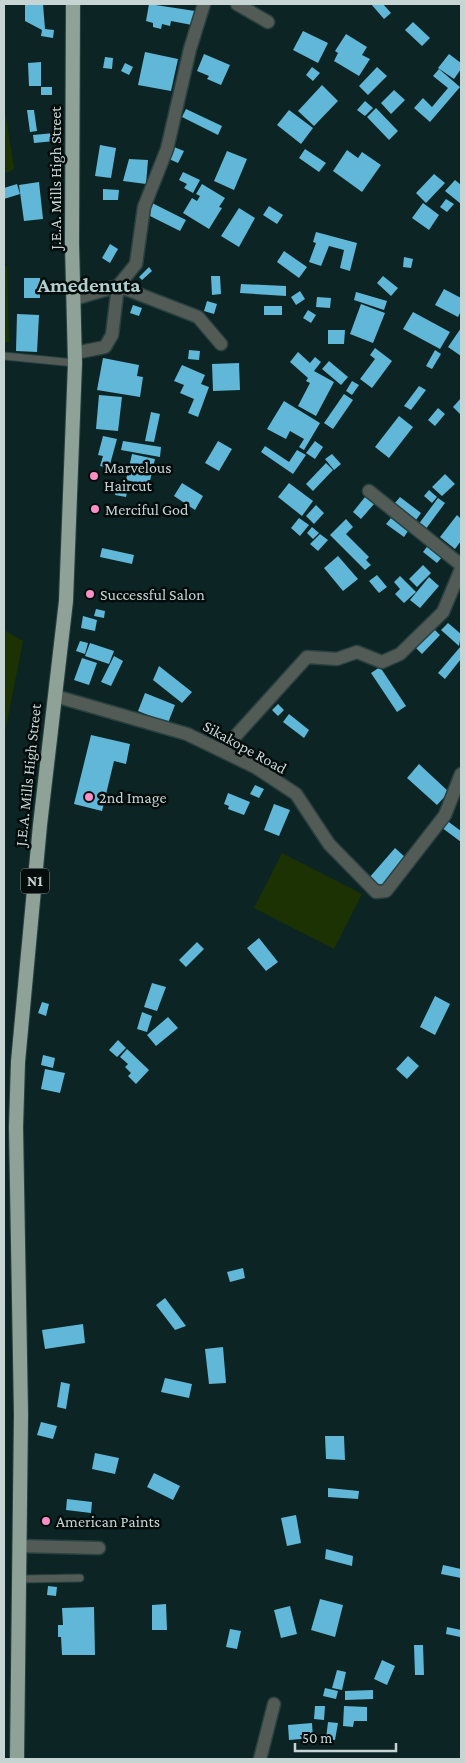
<svg xmlns="http://www.w3.org/2000/svg" width="465" height="1763" font-family="'Crimson Pro',serif">
	<style>
		.green { fill: #1c3202 }
		.building { fill: #60b7d7 }
		.lines { fill: none; stroke-linecap: round; stroke-linejoin: round }
		.service-casing { stroke: #2a4140; stroke-width: 9 }
		.minor-casing { stroke: #2a4140; stroke-width: 15 }
		.trunk-casing { stroke: #2a4140; stroke-width: 16 }
		.service { stroke: #525b56; stroke-width: 7 }
		.minor { stroke: #525b56; stroke-width: 12 }
		.trunk { stroke: #8ea298; stroke-width: 14 }
		.poi-dot { fill: #fb8fc5; stroke: #040c0c; stroke-width: 2 }
		.labels { text-anchor: middle; dominant-baseline: central; stroke-width: 5; stroke-linejoin: round; paint-order: stroke }
		.shield { fill: #040c0c; stroke: #8c9898; stroke-width: 1 }
		.shield-label { font-size: 15px; font-weight: bold; fill: #c6d4d4 }
		.street-label { font-size: 16px; fill: #c6d4d4; stroke: #040c0c }
		.poi-label { font-size: 16px; fill: #c6d4d4; stroke: #040c0c; text-anchor: start }
		.district-label { font-size: 21px; font-weight: bold; fill: #b1cecd; stroke: #040c0c }
	</style>
	<rect width="100%" height="100%" fill="#0c2524"/>
	<path class="green" d="M4,104L14,169L4,174Z
		M4,266H7L9,342L4,343Z
		M4,630L23,641L4,737Z
		M282,853L362,894L334,949L254,908Z"/>
	<path class="building" d="M25,4H43L45,29L54,30L53,38L41,36L42,30L25,21Z
		M149,4L195,11L192,25L171,21L170,26L162,24L161,29L153,27V23L146,21Z
		M371,4H383L391,13L384,19Z
		M413,22L430,38L422,46L405,30Z
		M303,31L328,43L318,63L293,50Z
		M346,34L367,47L362,55L370,59L359,76L334,61L338,53L335,51Z
		M145,52L178,59L171,91L138,85Z
		M204,54L230,65L221,85L207,79L209,76L197,71Z
		M449,54L461,63V69L454,79L438,68Z
		M105,57L113,58L112,69L103,68Z
		M41,62V86H29L28,63Z
		M125,63L133,67L129,75L121,71Z
		M312,67L320,73L313,81L306,75Z
		M377,67L387,76L368,95L359,86Z
		M439,69L460,87L430,122L414,108L423,98L432,107L448,88L433,76Z
		M322,85L338,101L314,126L298,111Z
		M41,87H52V95H41Z
		M394,90L405,100L391,114L381,103Z
		M365,101L373,108L365,116L357,110Z
		M376,108L398,131L389,140L367,117Z
		M186,109L222,126L218,135L182,117Z
		M27,110H34L37,131L30,132Z
		M289,110L313,128L301,144L277,125Z
		M54,133L55,141L34,143L33,135Z
		M100,145L116,148L111,178L95,176Z
		M174,147L184,151L178,163L169,159Z
		M305,149L326,163L319,172L299,158Z
		M347,150L358,158L362,152L381,165L362,192L333,171Z
		M227,151L247,159L234,190L214,181Z
		M129,159L148,160L146,184L123,181Z
		M183,172L200,180L193,193L184,188L187,184L179,180Z
		M434,174L445,183L426,203L416,193Z
		M455,180L461,185V204L445,191Z
		M39,182L43,219L24,221L19,185Z
		M17,184L20,194L4,199V188Z
		M202,184L225,198L219,207L222,208L209,229L183,213L192,198L197,201L200,196L196,194Z
		M103,189L119,190L118,200H103Z
		M446,199L454,204L447,212L440,207Z
		M150,202L186,220L180,231L144,213Z
		M423,203L439,215L429,230L412,218Z
		M269,206L283,215L277,224L263,215Z
		M239,208L255,218L239,247L221,236Z
		M316,232L357,243L350,271L340,268L344,250L329,246L321,266L309,262L316,243L313,242Z
		M110,244L118,249L110,263L102,258Z
		M284,251L307,267L299,278L277,262Z
		M404,257L413,259L411,268L403,267Z
		M149,267L152,271L142,280L139,277Z
		M211,276H220L221,294L212,295Z
		M383,276L398,288L391,296L377,283Z
		M24,278H40V298H24Z
		M241,284L286,286V296L240,293Z
		M444,289L461,298V311L458,317L435,305Z
		M300,291L305,299L296,305L291,297Z
		M356,292L387,301L384,310L354,300Z
		M317,297L331,298L330,308L316,307Z
		M207,301L217,304L214,314L204,311Z
		M361,304L385,313L373,343L350,334Z
		M133,305L142,308L139,316L130,313Z
		M264,306H282V315H264Z
		M308,310L316,315L311,323L303,318Z
		M413,312L450,332L440,349L403,329Z
		M17,314L39,315L37,352L16,351Z
		M461,328V356L448,347Z
		M328,330H345L344,344H328Z
		M375,348L392,361L372,388L360,379L375,359L370,355Z
		M189,350L200,351L199,360L188,359Z
		M435,350L441,354L432,369L426,366Z
		M298,352L310,363L315,357L321,362L314,371L334,382L316,416L298,406L310,383L306,381L308,378L290,362Z
		M103,358L139,365L137,376L143,377L140,397L97,390Z
		M329,361L348,377L341,385L322,369Z
		M239,363L240,390L213,391L212,364Z
		M182,365L205,375L201,384L209,387L198,417L188,413L194,399L180,393L184,385L174,381Z
		M352,381L359,385L352,395L346,391Z
		M419,386L426,390L411,410L404,406Z
		M344,394L353,400L333,429L324,423Z
		M99,395L122,397L118,431L96,429Z
		M461,398V415L453,407Z
		M284,401L320,423L304,450L299,447L304,439L290,431L286,439L267,429Z
		M438,408L445,414L435,426L428,420Z
		M151,412L160,414L154,442L145,441Z
		M399,416L413,427L389,458L375,447Z
		M103,436L117,439L109,468L100,466L103,456L98,455Z
		M123,441L161,447L160,457L121,450Z
		M218,441L232,449L219,471L205,463Z
		M315,441L323,447L315,459L306,453Z
		M265,446L289,462L297,450L306,455L293,474L261,452Z
		M132,454L155,459L149,485L126,480Z
		M332,454L341,464L334,470L325,459Z
		M326,463L333,470L313,491L306,484Z
		M445,474L455,484L442,496L432,487Z
		M182,483L203,496L195,510L174,496Z
		M289,483L313,501L302,516L278,497Z
		M117,486L128,488L126,497L115,495Z
		M429,490L437,497L432,503L424,496Z
		M365,497L374,504L361,519L353,512Z
		M400,497L421,513L416,520L395,503Z
		M438,498L445,503L425,530L418,525Z
		M316,505L324,513L314,524L306,516Z
		M457,515L461,519V541L455,549L440,537Z
		M299,518L309,525L300,536L291,528Z
		M391,518L408,531L404,537L386,524Z
		M346,519L353,527L346,534L369,557L366,560L371,565L365,570L330,535Z
		M312,527L319,533L313,539L307,533Z
		M320,534L328,540L318,551L310,544Z
		M429,544L443,556L437,563L423,552Z
		M102,548L134,555L132,564L100,557Z
		M338,556L358,579L343,591L324,568Z
		M423,565L431,573L417,587L409,579Z
		M377,575L387,587L379,593L369,581Z
		M400,576L416,592L404,603L395,594L400,589L394,582Z
		M429,577L439,586L420,608L410,600Z
		M96,609L105,611L104,618L94,616Z
		M83,616L97,620L95,631L81,628Z
		M448,623L461,634L459,646L441,630Z
		M434,629L440,635L422,654L416,648Z
		M80,641L88,643L85,654L76,651Z
		M90,643L114,651L109,664L85,656Z
		M461,646V659L445,679L438,673Z
		M114,656L123,661L111,686L101,682Z
		M82,658L97,663L89,685L74,680Z
		M159,666L192,692L182,703L153,680Z
		M380,667L406,706L397,712L371,673Z
		M145,693L175,705L168,723L138,711Z
		M278,704L284,710L278,716L272,710Z
		M289,714L309,730L304,738L283,722Z
		M91,735L130,744L126,764L114,761L102,811L74,804Z
		M419,764L449,792L437,805L407,778Z
		M255,785L264,789L259,798L250,794Z
		M228,793L250,802L244,815L228,809L229,806L224,804Z
		M274,804L290,810L279,836L264,830Z
		M446,820L461,831V842L441,827Z
		M395,848L406,858L380,888L369,878Z
		M259,938L278,962L266,971L247,948Z
		M197,942L204,949L186,967L179,960Z
		M152,983L166,987L157,1011L144,1007Z
		M435,996L450,1004L435,1035L420,1027Z
		M42,1002L49,1004L46,1016L38,1013Z
		M142,1012L152,1016L147,1032L137,1029Z
		M168,1017L178,1028L156,1046L147,1035Z
		M118,1040L126,1048L117,1057L109,1050Z
		M127,1049L149,1070L136,1084L128,1076L131,1073L125,1067L128,1064L120,1057Z
		M43,1055L55,1058L53,1068L41,1065Z
		M408,1056L419,1066L407,1079L396,1069Z
		M45,1069L65,1073L60,1093L41,1089Z
		M243,1268L245,1278L230,1282L227,1272Z
		M165,1298L186,1326L175,1330L156,1305Z
		M83,1324L85,1343L45,1349L42,1330Z
		M223,1347L226,1383L209,1384L205,1349Z
		M165,1378L192,1384L189,1398L161,1392Z
		M61,1382L70,1384L66,1409L57,1407Z
		M41,1422L57,1426L53,1439L37,1435Z
		M325,1436H344L345,1460L326,1459Z
		M95,1453L119,1458L115,1474L92,1469Z
		M154,1473L180,1486L173,1500L147,1487Z
		M328,1488L359,1491L358,1499L328,1497Z
		M67,1499L92,1502L91,1513L66,1510Z
		M296,1515L301,1543L287,1546L281,1518Z
		M326,1549L353,1556L352,1566L325,1559Z
		M443,1565L461,1569V1578L441,1574Z
		M48,1586L57,1587L56,1596L47,1595Z
		M320,1599L343,1605L335,1637L311,1630Z
		M166,1604L167,1630H152V1605Z
		M290,1606L297,1634L281,1638L274,1610Z
		M94,1607L95,1655H62L61,1637H58V1625H63L62,1608Z
		M447,1627L461,1630L460,1637L446,1634Z
		M230,1629L241,1631L237,1649L226,1647Z
		M414,1645H423L424,1675H415Z
		M382,1660L395,1666L387,1685L374,1679Z
		M337,1670L346,1672L342,1690L332,1688Z
		M325,1688L338,1691L336,1699L323,1696Z
		M373,1690V1699L345,1700V1691Z
		M315,1706H325L324,1720L314,1719Z
		M344,1706L367,1707V1721H354L353,1727L343,1726Z
		M328,1722L338,1723L335,1740L326,1739Z
		M312,1723L313,1738L289,1740L288,1725Z"/>
	<g class="lines">
		<g class="service-casing">
			<path id="service" d="M4,356L75,363
				M20,1579L80,1578"/>
		</g>
		<g class="minor-casing">
			<path id="minor" d="M237,4L268,22
				M74,299L118,286L136,264L144,207L167,149L190,49L204,4
				M75,353L105,347L112,335L118,286L198,317L221,344
				M369,491L461,565
				M55,696L187,734L255,767L296,794L329,844L376,892L386,891L445,815L461,774
				M222,751L307,657L337,659L357,652L382,662L400,654L443,612L461,569
				M19,1546L99,1548
				M260,1759L274,1704"/>
		</g>
		<g class="trunk-casing">
			<path id="trunk" d="M17,1759L21,1414L16,1127L18,1062L40,825L66,601L75,363L72,244L73,4"/>
		</g>
		<use href="#service" class="service"/>
		<use href="#minor" class="minor"/>
		<use href="#trunk" class="trunk"/>
	</g>
	<g class="poi-dot">
		<circle cx="94" cy="476" r="5"/>
		<circle cx="95" cy="509" r="5"/>
		<circle cx="90" cy="594" r="5"/>
		<circle cx="89" cy="797" r="5"/>
		<circle cx="46" cy="1521" r="5"/>
	</g>
	<g class="labels">
		<rect class="shield" x="21" y="868.5" width="28" height="25" rx="4"/>
		<g class="shield-label">
			<text x="35" y="881">N1</text>
		</g>
		<g class="street-label">
			<text transform="translate(55 178) rotate(-90)">J.E.A. Mills High Street</text>
			<text transform="translate(245 747) rotate(29)">Sikakope Road</text>
			<text transform="translate(28 775) rotate(-84)">J.E.A. Mills High Street</text>
		</g>
		<g class="poi-label">
			<text x="104" y="467">Marvelous<tspan x="104" dy="18">Haircut</tspan></text>
			<text x="105" y="509">Merciful God</text>
			<text x="100" y="594">Successful Salon</text>
			<text x="99" y="797">2nd Image</text>
			<text x="56" y="1521">American Paints</text>
		</g>
		<g class="district-label">
			<text x="89" y="285">Amedenuta</text>
		</g>
	</g>
	<rect width="465" height="1763" fill="none" stroke="#c6d4d4" stroke-width="10"/>
	<path d="M295 1743v8h101v-8" fill="none" stroke="#c6d4d4" stroke-width="2.5"/>
	<text x="302" y="1743" font-size="15" fill="#c6d4d4" stroke="#040c0c" stroke-width="4" paint-order="stroke">50 m</text>
</svg>
